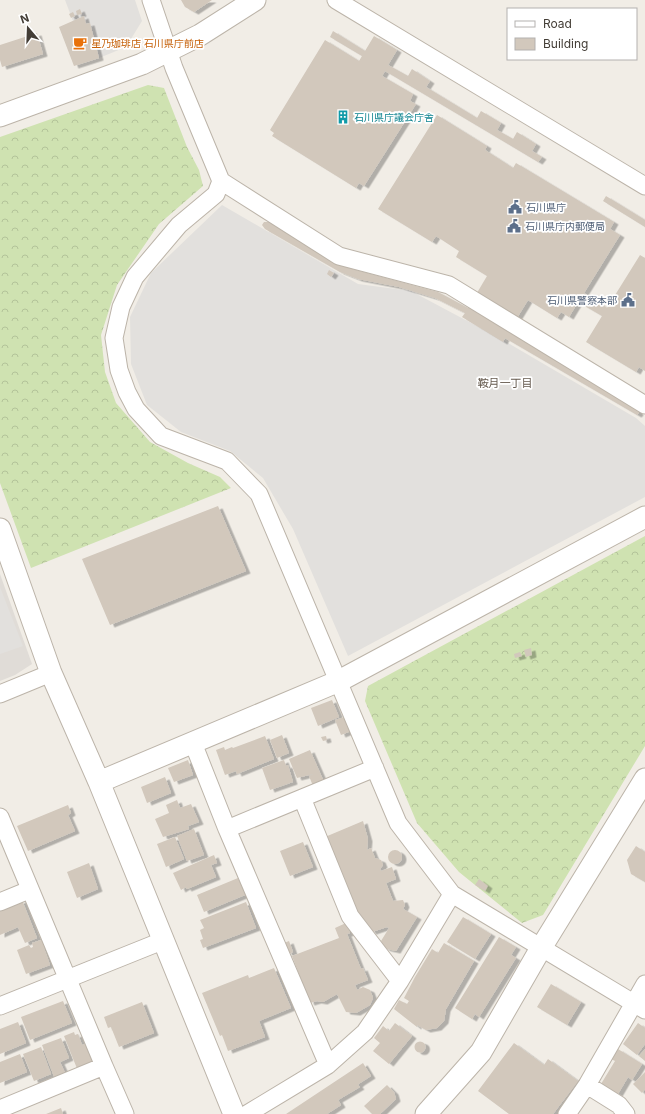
<svg xmlns="http://www.w3.org/2000/svg" width="645" height="1114" font-family="Inter,'Noto Sans JP',sans-serif">
	<style>
		.industrial { fill: #e0dcd7 }
		.forest { fill: url(#forest-crowns) }
		.parking { fill: #e2e0dd }
		.building { fill: #d2c8bc; filter: url(#shadow) }
		.lines { fill: none; stroke-linecap: round; stroke-linejoin: round }
		.minor-casing { stroke: #bcb4a9; stroke-width: 19 }
		.tertiary-casing { stroke: #bcb4a9; stroke-width: 23 }
		.minor { stroke: #fff; stroke-width: 17 }
		.tertiary { stroke: #fff; stroke-width: 21 }
		.labels { text-anchor: middle; dominant-baseline: central; stroke-width: 3.5; stroke-linejoin: round; paint-order: stroke }
		.food-label { font-size: 10px; fill: #c56008; stroke: #fff; text-anchor: start }
		.culture-label { font-size: 10px; fill: #0d838f; stroke: #fff; text-anchor: start }
		.service-label { font-size: 10px; fill: #4e5e75; stroke: #fff; text-anchor: start }
		.neighbourhood-label { font-size: 11px; fill: #655a4e; stroke: #fff }
	</style>
	<defs>
		<pattern id="forest-crowns" width="20" height="18" patternUnits="userSpaceOnUse"><rect width="20" height="18" fill="#cfe2b1"/><path d="M2 6a3 3 0 1 1 6 0M12 15a3 3 0 1 1 6 0" fill="none" stroke="#b3c399"/></pattern>
		<filter id="shadow"><feDropShadow dx="4.5" dy="2.5" stdDeviation="0" flood-color="#0004"/></filter>
	</defs>
	<rect width="100%" height="100%" fill="#f1ede6"/>
	<path class="industrial" d="M0,574L32,664L15,675L0,681Z"/>
	<path class="forest" d="M148,85L164,88L187,147L199,170L203,186L159,224L117,285L101,335L105,372L116,403L150,442L188,463L220,477L231,488L31,568L0,483V137Z
		M645,536V746L543,915L522,923L459,872L417,823L365,701L368,686Z"/>
	<path class="parking" d="M65,0H135L142,21L126,47L99,58L90,23L73,21Z
		M222,205L358,284L411,291L503,340L636,418L645,426V497L348,656L293,529L263,478L230,451L181,432L147,405L131,364L130,317L151,273Z
		M0,587L23,646L0,654Z"/>
	<path class="building" d="M181,0H212L194,12L185,7Z
		M80,9L82,14L77,15L76,11Z
		M73,12L75,16L71,18L69,14Z
		M84,16L86,24L90,23L99,58L74,66L59,27Z
		M333,31L365,51L374,36L397,50L388,65L408,76L412,69L430,81L426,87L477,118L481,111L501,123L497,130L513,139L517,132L536,144L532,151L542,157L538,162L385,71L382,76L413,94L410,101L416,104L364,186L359,183L356,188L272,136L274,133L270,130L325,40L359,61L362,56L330,37Z
		M37,33L43,54L2,67L0,60V45Z
		M437,115L487,146L485,150L513,168L516,163L614,222L610,229L620,235L584,293L607,308L640,255L645,258V371L639,367L636,372L586,342L602,316L578,302L569,317L561,312L557,318L528,300L509,331L637,409L639,413L637,415L505,338L503,342L462,317L465,313L435,298L399,287L358,279L340,272L265,229L262,225L264,222H269L349,268L438,292L468,308L487,276L456,257L459,251L436,236L432,242L378,209Z
		M606,196L645,220V227L603,201Z
		M329,270L334,273L331,277L327,274Z
		M218,506L246,571L110,625L82,559Z
		M531,648L532,655L526,657L524,650Z
		M520,652L522,656L515,658L514,654Z
		M332,700L339,717L318,726L311,708Z
		M345,717L351,731L341,735L335,720Z
		M282,735L289,753L277,758L270,740Z
		M265,736L274,759L237,774L236,771L225,775L216,750L224,747L225,750L232,747L233,748Z
		M326,736L327,740L323,741L321,737Z
		M310,750L324,782L313,786L309,776L313,774L297,778L289,759Z
		M188,760L193,775L174,782L168,768Z
		M284,760L286,766L288,765L293,782L270,790L262,768Z
		M165,777L171,793L147,803L141,787Z
		M177,800L180,808L191,804L199,822L188,826L189,829L163,837L155,819L169,813L166,805Z
		M68,805L71,813L68,815L75,831L28,851L17,826Z
		M363,821L368,839L367,850L371,848L375,858L381,860L383,865L380,869L381,871L392,867L396,879L386,883L393,901L403,900L405,905L403,909L417,917L396,951L387,949L383,947L381,941L389,928L387,927L372,932L357,913L325,837Z
		M194,829L204,855L187,861L177,836Z
		M175,837L184,859L166,867L157,844Z
		M303,842L313,867L290,876L280,851Z
		M636,846L645,852V882L631,874L627,860Z
		M388 857a7 7 0 1 1 14 0a7 7 0 1 1-14 0Z
		M214,855L217,863L211,865L216,877L187,889L186,887L181,890L173,873Z
		M89,863L98,889L77,898L67,872Z
		M238,878L245,895L204,912L197,895Z
		M479,879L488,886L485,891L475,885Z
		M22,900L37,938L25,943L18,927L0,935V909Z
		M246,902L256,928L203,948L200,940L203,939L200,930L204,928L200,920Z
		M463,917L491,934L475,959L447,942Z
		M346,923L350,933L347,934L361,969L363,968L368,980L355,985L357,990L363,987L370,990L373,998L370,1005L356,1013L346,1012L337,994L323,1002L317,1001L310,1003L292,956L339,938L335,928Z
		M499,937L516,947L511,955L516,958L479,1017L475,1014L472,1019L455,1008Z
		M44,939L47,947L44,948L50,965L26,974L17,950L29,945L31,948L33,947L32,943Z
		M289,941L293,952L288,954L284,943Z
		M444,943L474,961L446,1009L444,1021L437,1028L426,1030L417,1025V1027L394,1009L399,1000L407,1004L409,1001L404,998L415,977L432,949L438,953L433,961Z
		M274,968L291,1008L259,1021L265,1037L228,1051L222,1035L220,1036L202,993L248,975L249,978Z
		M551,984L581,1002L567,1025L537,1007Z
		M63,1001L72,1023L30,1040L21,1017Z
		M142,1002L154,1033L119,1047L111,1027L108,1028L104,1017Z
		M18,1022L26,1043L0,1054V1029Z
		M395,1023L412,1036L389,1064L373,1051L380,1043L374,1038L383,1026L389,1031Z
		M638,1023L645,1028V1044L637,1055L623,1044Z
		M74,1032L75,1035L78,1034L82,1045L85,1044L92,1061L87,1063L89,1067L78,1071L64,1036Z
		M61,1038L69,1058L60,1062L66,1075L55,1079L42,1045Z
		M414.5 1047a5.5 5.5 0 1 1 11 0a5.5 5.5 0 1 1-11 0Z
		M514,1043L544,1065L548,1059L578,1081L553,1114H509L478,1091Z
		M41,1047L51,1074L34,1081L23,1054Z
		M618,1049L642,1064L632,1080L628,1077L618,1094L601,1084L615,1061L611,1059Z
		M645,1049V1061L639,1056Z
		M20,1054L27,1072L0,1083V1062Z
		M363,1063L371,1076L360,1083L358,1085L360,1087L338,1100L341,1105L327,1114H286Z
		M645,1072V1089L642,1093L633,1084Z
		M387,1085L394,1092L396,1099L380,1114H372L364,1106Z
		M61,1108L63,1114H46Z"/>
	<g class="lines">
		<g class="minor-casing">
			<path id="minor" d="M151,0L174,68L221,181L216,194L179,225L135,277L121,307L114,338L119,370L127,392L136,409L161,436L227,461L259,494L398,823L452,894L645,1010
				M336,0L645,186
				M221,181L339,256L449,285L645,405
				M0,694L51,673
				M193,743L227,829L328,1065
				M302,798L350,916L400,981
				M0,817L104,1066L0,1109
				M227,829L375,768
				M0,902L29,890
				M0,1006L162,941
				M104,1066L125,1114
				M587,1085L619,1105L626,1114
				M247,1114L328,1065L365,1032L400,981L452,894
				M567,1114L587,1085L645,984"/>
		</g>
		<g class="tertiary-casing">
			<path id="tertiary" d="M0,116L142,64L200,35L255,0
				M0,529L51,673L99,782L234,1114
				M99,782L339,681L645,517
				M426,1114L481,1052L541,948L645,779"/>
		</g>
		<use href="#minor" class="minor"/>
		<use href="#tertiary" class="tertiary"/>
	</g>
	<defs>
		<g id="cafe-bare" transform="scale(1.08)"><path d="M-5.5-4.5H6V0H3Q3 3.5 0 3.5H-2.5Q-5.5 3.5-5.5 0ZM3-3.2v2h1.7v-2ZM-6 4.5H4V6H-6Z" fill="#e8710a" stroke="#fff" stroke-width="2.5" paint-order="stroke"/></g>
		<g id="building-bare" transform="scale(1.08)"><path d="M-4-6H4V6H1V3H-1V6H-4ZM-2.5-4.3h1.7v1.8h-1.7ZM.8-4.3h1.7v1.8H.8ZM-2.5-1h1.7V.8h-1.7ZM.8-1h1.7V.8H.8Z" fill="#0f9aa8" stroke="#fff" stroke-width="2.5" paint-order="stroke"/></g>
		<g id="civic-bare" transform="scale(1.08)"><path d="M-.6-6.5H3V-4.5H.6V-3L4-1V1h2V6H-6V1h2V-1L-.6-3ZM-1.2 2.5V6h2.4V2.5Z" fill="#5c6f8a" stroke="#fff" stroke-width="2.5" paint-order="stroke"/></g>
	</defs>
	<g fill-rule="evenodd">
		<use href="#cafe-bare" x="80" y="43"/>
		<use href="#building-bare" x="343" y="117"/>
		<use href="#civic-bare" x="515" y="207"/>
		<use href="#civic-bare" x="514" y="226"/>
		<use href="#civic-bare" x="628" y="300"/>
	</g>
	<g class="labels">
		<g class="food-label">
			<text x="91" y="43">星乃珈琲店 石川県庁前店</text>
		</g>
		<g class="culture-label">
			<text x="354" y="117">石川県庁議会庁舎</text>
		</g>
		<g class="service-label">
			<text x="526" y="207">石川県庁</text>
			<text x="525" y="226">石川県庁内郵便局</text>
			<text x="617" y="300" text-anchor="end">石川県警察本部</text>
		</g>
		<g class="neighbourhood-label">
			<text x="505" y="383">鞍月一丁目</text>
		</g>
	</g>
	<rect x="507" y="8" width="130" height="52" fill="#ffffff" stroke="#b4b1af"/>
	<rect x="515" y="21" width="20" height="6" fill="#ffffff" stroke="#b4b1af"/>
	<text x="543" y="28" font-size="12" fill="#433d36">Road</text>
	<rect x="515" y="38" width="20" height="12" fill="#d2c8bc" stroke="#b4b1af"/>
	<text x="543" y="48" font-size="12" fill="#433d36">Building</text>
	<g transform="translate(28 28) rotate(341)" stroke="#ffffff" stroke-width="3" paint-order="stroke">
	<path d="M0-3L7 15L0 10L-7 15Z" fill="#433d36"/>
	<text y="-6" font-size="11" font-weight="bold" text-anchor="middle" fill="#433d36">N</text>
	</g>
</svg>
